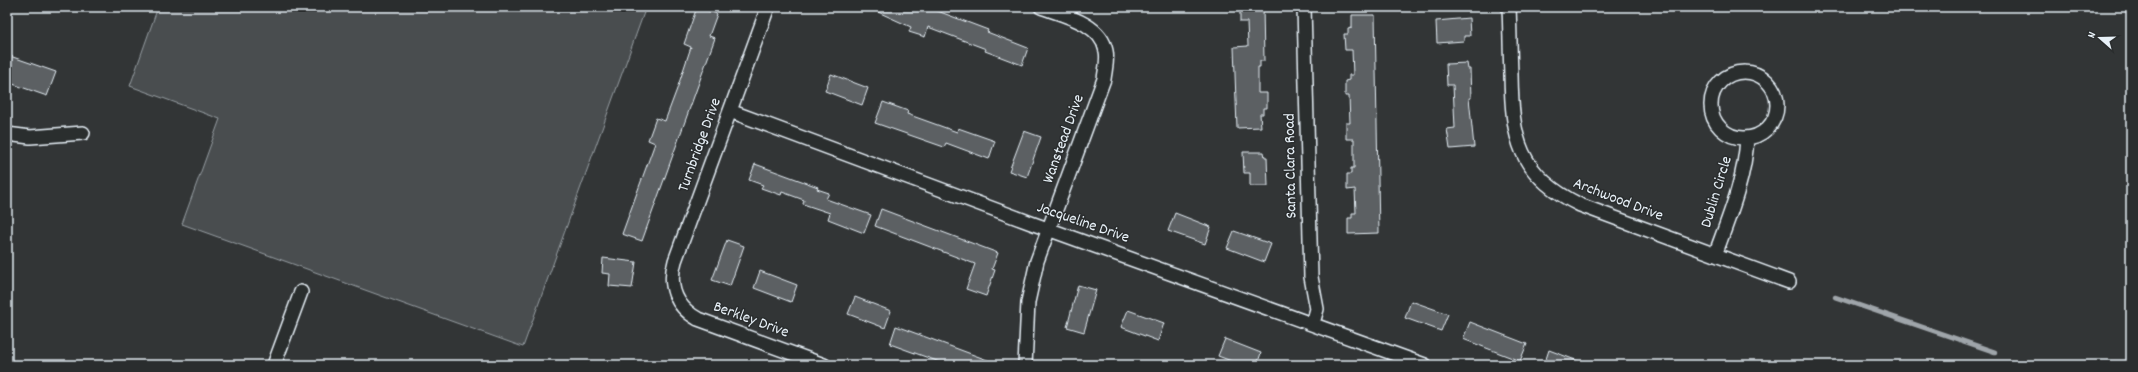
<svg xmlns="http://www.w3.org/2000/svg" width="2138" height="372" font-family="Dekko,sans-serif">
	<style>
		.green { fill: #494d4f; stroke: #989fa4 }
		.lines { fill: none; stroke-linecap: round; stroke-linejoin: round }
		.stream { stroke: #9fa5aa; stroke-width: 4.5 }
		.building { fill: #5c6063; stroke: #e8f1f8 }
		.minor-casing { stroke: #e8f1f8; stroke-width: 16 }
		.minor { stroke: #2a2d2e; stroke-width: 13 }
		.labels { text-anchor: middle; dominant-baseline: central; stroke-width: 3; stroke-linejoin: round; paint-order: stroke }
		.street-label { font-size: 16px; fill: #e8f1f8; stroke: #2a2d2e }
	</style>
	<rect width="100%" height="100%" fill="#323536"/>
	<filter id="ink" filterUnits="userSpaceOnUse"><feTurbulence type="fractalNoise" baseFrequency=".025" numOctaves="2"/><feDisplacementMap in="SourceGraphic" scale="8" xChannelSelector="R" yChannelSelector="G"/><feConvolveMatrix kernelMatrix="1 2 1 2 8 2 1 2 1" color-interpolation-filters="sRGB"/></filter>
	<g filter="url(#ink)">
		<path class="green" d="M158,7H646L523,347L182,224L220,119L130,86Z"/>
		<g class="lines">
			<path class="stream" d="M1835,297L1995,352"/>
		</g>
		<path class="building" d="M697,7L717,14L709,36L715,38L642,241L622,234L655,143L648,140L656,118L665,121L677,89L691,47L684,44Z
			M867,7H927L988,30L987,32L1028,48L1022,65L985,51L986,49L928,27L925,37L909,32L911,27Z
			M1240,7H1263L1264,61H1260V67H1258V93H1267V108H1263V114H1260L1261,127L1237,128L1234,47L1248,46L1247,22H1240Z
			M1352,15H1375L1379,233L1348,234V218H1352V213H1356L1355,189L1347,190V174H1351V168H1354V139H1346V123H1350L1349,96H1345V81L1349,80V75H1353L1352,50H1345L1344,34H1348V29L1352,28Z
			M1469,18L1470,36H1464V41L1437,43L1436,21Z
			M7,55L56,72L47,96L7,82Z
			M1467,63L1468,69H1470L1471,98H1469L1474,147L1450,149L1447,129L1455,128L1453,85H1447L1446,64Z
			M831,74L868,88L862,105L825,91Z
			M883,102L908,111L907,114L957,132L958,128L995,141L989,159L946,143L944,147L875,123Z
			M1024,131L1041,137L1027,177L1009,171Z
			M1243,152H1264L1265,157H1267L1268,186H1250V173H1244Z
			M755,164L818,187L817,189L829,193L826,199L871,215L864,233L828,219L830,213L803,204L804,200L782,192L781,195L761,188L763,185L749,180Z
			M881,209L998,253L992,269L995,270L986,296L966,289L975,264L875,226Z
			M1175,213L1211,227L1205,244L1168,231Z
			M1234,231L1271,244L1264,262L1227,248Z
			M727,240L744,246L730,286L712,280Z
			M603,258L636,262L632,288L609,286L610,274L602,273Z
			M760,271L797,285L791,302L754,288Z
			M1078,285L1096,290L1084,332L1067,327Z
			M855,297L891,311L885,328L848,314Z
			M1411,301L1448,314L1441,331L1405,318Z
			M1128,310L1164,323L1158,341L1121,327Z
			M1470,322L1527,344L1520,361L1463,339Z
			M896,326L998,364V365H948L890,344Z
			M1225,339L1261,353L1257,365H1242L1218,356Z
			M1549,350L1586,364L1585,365H1544Z"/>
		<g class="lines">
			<g class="minor-casing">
				<path id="minor" d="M768,7L675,261C668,285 675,306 698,319L824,365
					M1304,7L1311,277L1317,309L1313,323
					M1509,7C1510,29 1510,52 1511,74C1512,138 1518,175 1580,205L1789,282
					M1711 105a33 33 0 1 1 66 0a33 33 0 1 1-66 0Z
					M730,111L1031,223L1425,365
					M7,134L30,137L83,133
					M1715,255C1729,217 1745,179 1747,138
					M274,365L301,292
					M1025,365L1028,302L1037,261L1104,79C1105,70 1108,60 1106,51C1101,23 1063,15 1041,7"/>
			</g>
			<use href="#minor" class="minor"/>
		</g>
	</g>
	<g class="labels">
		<g class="street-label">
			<text transform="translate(1064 139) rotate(-70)">Wanstead Drive</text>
			<text transform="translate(700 145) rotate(-70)">Turnbridge Drive</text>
			<text transform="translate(1291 166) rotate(-91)">Santa Clara Road</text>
			<text transform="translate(1717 192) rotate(-73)">Dublin Circle</text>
			<text transform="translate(1618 200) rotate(21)">Archwood Drive</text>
			<text transform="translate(1083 223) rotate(19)">Jacqueline Drive</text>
			<text transform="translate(751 320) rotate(20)">Berkley Drive</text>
		</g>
	</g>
	<rect width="2138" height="372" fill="none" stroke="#2a2d2e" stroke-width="24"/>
	<rect x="12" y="12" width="2114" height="348" fill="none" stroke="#e8f1f8" stroke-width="1.5" filter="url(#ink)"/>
	<g transform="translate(2100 38) rotate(290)" stroke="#2a2d2e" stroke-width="3" paint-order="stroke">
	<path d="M0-3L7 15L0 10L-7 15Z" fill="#e8f1f8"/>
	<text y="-6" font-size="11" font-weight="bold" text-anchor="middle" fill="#e8f1f8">N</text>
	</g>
</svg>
